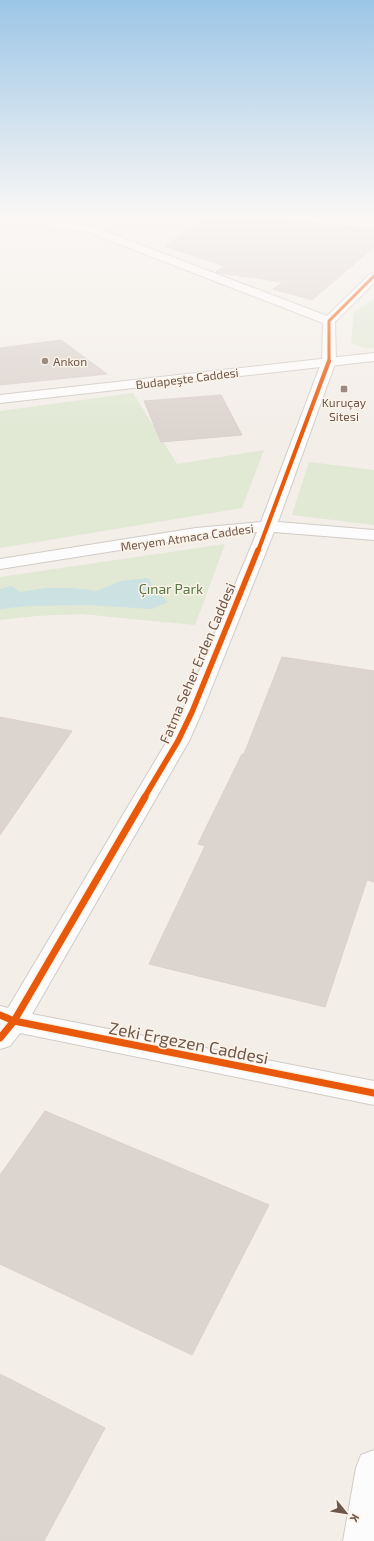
<svg xmlns="http://www.w3.org/2000/svg" width="374" height="1541" font-family="'Exo 2',sans-serif">
	<style>
		.green { fill: #e1e8d4 }
		.water { fill: #cbe1e2 }
		.building { fill: #dcd4ce; stroke: #dbd1cb }
		.lines { fill: none; stroke-linecap: round; stroke-linejoin: round }
		.street-casing { stroke: #d2cbc6; stroke-width: 2 }
		.secondary-casing { stroke: #d2cbc4; stroke-width: 2 }
		.street { fill: #fdfcfc; fill-rule: evenodd }
		.secondary { fill: #fdfcfc; fill-rule: evenodd }
		.cycleway-far3-casing { stroke: #fcf3e8; stroke-width: 4.5 }
		.cycleway-far2-casing { stroke: #fcf3e8; stroke-width: 5.5 }
		.cycleway-far1-casing { stroke: #fcf3e8; stroke-width: 8 }
		.cycleway-casing { stroke: #fcf3e8; stroke-width: 10 }
		.cycleway-far3 { stroke: #e8590c; stroke-width: 3 }
		.cycleway-far2 { stroke: #e8590c; stroke-width: 4 }
		.cycleway-far1 { stroke: #e8590c; stroke-width: 5.5 }
		.cycleway { stroke: #e8590c; stroke-width: 7 }
		.poi-dot { fill: #9c8b83; stroke: #fcf3e8; stroke-width: 1.5 }
		.labels { text-anchor: middle; dominant-baseline: central; stroke-width: 3; stroke-linejoin: round; paint-order: stroke }
		.far-poi-label { font-size: 12px; fill: #6d564c; stroke: #fcf3e8; text-anchor: start }
		.far-street-label { font-size: 12px; fill: #6d564c; stroke: #fcf3e8 }
		.park-label { font-size: 14px; fill: #597749; stroke: #fcf3e8 }
		.street-label { font-size: 14px; fill: #6d564c; stroke: #fcf3e8 }
		.near-street-label { font-size: 17px; fill: #6d564c; stroke: #fcf3e8 }
	</style>
	<rect width="100%" height="100%" fill="#f3eee8"/>
	<path class="green" d="M374,299V348H365L351,343L354,312Z
		M133,393L177,464L264,450L242,508L0,548V411Z
		M309,462L374,470V525L292,515Z
		M225,544L195,625L81,614L36,616L0,620V577Z"/>
	<path class="water" d="M148,578L157,592L168,602L152,609L89,605L28,606L0,609V589L11,586L20,592L46,588H72L97,591L121,581Z"/>
	<path class="building" d="M208,216H278L284,220L374,230V247L312,300L273,289L283,282L219,273L216,272L224,266L165,246Z
		M321,216H374V221Z
		M61,340L107,374L0,385V348Z
		M221,395L242,435L161,442L144,401Z
		M282,657L374,671V882L367,880L325,1007L149,964L205,846L198,844L242,754H244Z
		M0,717L72,731L0,835Z
		M45,1111L269,1205L192,1355L0,1264V1175Z
		M0,1374L105,1428L44,1541H0Z"/>
	<g class="lines">
		<g class="street-casing">
			<path id="street" d="M0,216H14L94,227L327,316L370,274L374,273V283L335,322L336,361L278,522L374,530V540L274,532L202,712L189,741L32,1014L374,1081V1105L20,1033L10,1046L0,1049V1006L8,1008L167,741L182,712L257,532L196,538L0,569V559L196,528L261,522L322,361L323,323L88,232L0,220Z
				M279,216H309L374,223V229L284,219Z
				M374,1450V1541H343L356,1468L361,1455Z"/>
		</g>
		<g class="secondary-casing">
			<path id="secondary" d="M374,353V361L0,403V395Z"/>
		</g>
		<use href="#street" class="street"/>
		<use href="#secondary" class="secondary"/>
		<g class="cycleway-far3-casing">
			<path id="cycleway-far3" d="M329,362V321L374,276"/>
		</g>
		<g class="cycleway-far2-casing">
			<path id="cycleway-far2" d="M258,551L329,361"/>
		</g>
		<g class="cycleway-far1-casing">
			<path id="cycleway-far1" d="M144,798L178,741L192,712L258,550"/>
		</g>
		<g class="cycleway-casing">
			<path id="cycleway" d="M0,1015L14,1021L374,1093
				M0,1038L14,1021L145,797"/>
		</g>
		<use href="#cycleway-far3" class="cycleway-far3"/>
		<use href="#cycleway-far2" class="cycleway-far2"/>
		<use href="#cycleway-far1" class="cycleway-far1"/>
		<use href="#cycleway" class="cycleway"/>
	</g>
	<linearGradient id="sky" x2="0" y2="1"><stop stop-color="#9cc6e6"/><stop offset="0.5" stop-color="#faf7f5"/><stop offset="1" stop-color="#faf7f5" stop-opacity="0"/></linearGradient>
	<rect width="374" height="431" fill="url(#sky)"/>
	<g class="poi-dot">
		<circle cx="45" cy="361" r="4"/>
		<rect x="340" y="385" width="8" height="8" rx="2"/>
	</g>
	<g class="labels">
		<g class="far-poi-label">
			<text x="53" y="361">Ankon</text>
			<text x="344" y="402" text-anchor="middle">Kuruçay<tspan x="344" dy="14">Sitesi</tspan></text>
		</g>
		<g class="far-street-label">
			<text transform="translate(187 378) rotate(-7)">Budapeşte Caddesi</text>
			<text transform="translate(187 537) rotate(-8)">Meryem Atmaca Caddesi</text>
		</g>
		<g class="park-label">
			<text x="171" y="588">Çınar Park</text>
		</g>
		<g class="street-label">
			<text transform="translate(197 663) rotate(-67)">Fatma Seher Erden Caddesi</text>
		</g>
		<g class="near-street-label">
			<text transform="translate(189 1042) rotate(11)">Zeki Ergezen Caddesi</text>
		</g>
	</g>
	<g transform="translate(346 1513) rotate(120)" stroke="#fcf3e8" stroke-width="3" paint-order="stroke">
	<path d="M0-3L7 15L0 10L-7 15Z" fill="#6d564c"/>
	<text y="-6" font-size="11" font-weight="bold" text-anchor="middle" fill="#6d564c">K</text>
	</g>
</svg>
